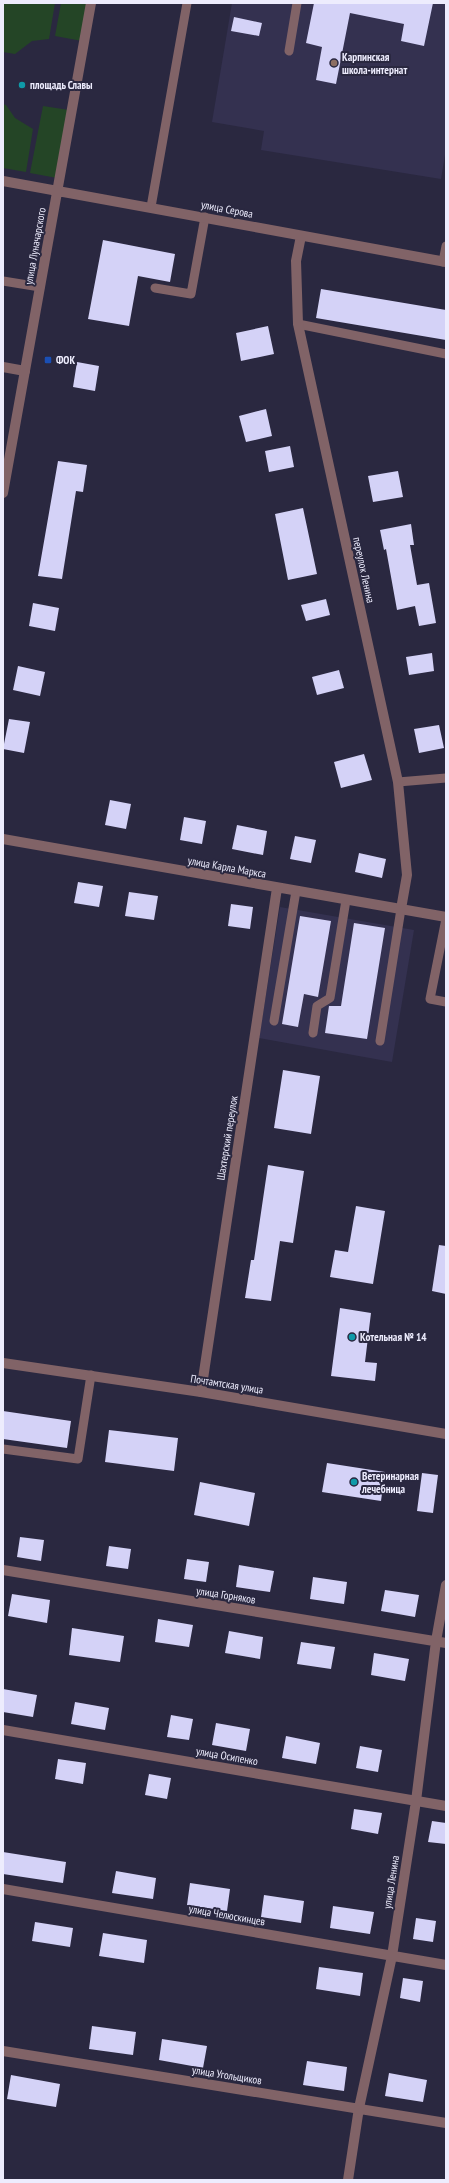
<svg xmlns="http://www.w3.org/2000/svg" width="449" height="2183" font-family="'PT Sans Narrow',sans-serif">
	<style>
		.built { fill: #343150 }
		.green { fill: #244526 }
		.building { fill: #d4d2f7 }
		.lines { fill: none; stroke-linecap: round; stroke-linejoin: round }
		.service { stroke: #816367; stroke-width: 9 }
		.minor { stroke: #816367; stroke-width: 10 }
		.tertiary { stroke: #816367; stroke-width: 10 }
		.education-dot { fill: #8d6e63; stroke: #2a2840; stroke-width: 1.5 }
		.culture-dot { fill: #0f9aa8; stroke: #2a2840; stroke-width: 1.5 }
		.transit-dot { fill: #1a4fb4; stroke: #2a2840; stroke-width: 1.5 }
		.labels { text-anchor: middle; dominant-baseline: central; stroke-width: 4; stroke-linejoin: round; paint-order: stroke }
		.poi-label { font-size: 11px; font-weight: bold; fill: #edecfd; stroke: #2a2840; text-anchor: start }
		.street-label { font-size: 11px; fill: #edecfd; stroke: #2a2840 }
	</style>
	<rect width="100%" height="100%" fill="#2a2840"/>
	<path class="built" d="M232,3H446V149L441,179L261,150L264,131L212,122Z
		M280,907L414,930L392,1062L259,1038Z"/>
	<path class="green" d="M3,3H55L49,39L32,41L15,54L3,52Z
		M61,3H89L82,41L55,36Z
		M3,104L6,105L15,118L33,129L26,172L3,168Z
		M43,106L69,110L57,178L30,173Z"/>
	<path class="building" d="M314,3H433L424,46L401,41L404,24L350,13L336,84L316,80L322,47L306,43Z
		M234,17L262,23L259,36L231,31Z
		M103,240L175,254L170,282L138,276L129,326L88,319Z
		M321,289L446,310V340L316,318Z
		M268,326L274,354L241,361L236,333Z
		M77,362L99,366L95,391L73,387Z
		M266,409L272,436L246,442L239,416Z
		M290,446L294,467L269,472L265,451Z
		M58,461L87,465L83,492L76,491L62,579L38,576Z
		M398,471L403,497L373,502L368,476Z
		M303,508L317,574L288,580L275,514Z
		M411,524L414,545H410L417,585L429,583L436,623L419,626L415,606L397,610L386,549L384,550L380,530Z
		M326,599L330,615L306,621L301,605Z
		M33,603L59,608L55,631L29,626Z
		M432,653L434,671L409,675L406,657Z
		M18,666L45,672L40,696L13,690Z
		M339,670L344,688L317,695L312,677Z
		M9,719L30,722L24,753L3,749Z
		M439,725L444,748L419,753L414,729Z
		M364,754L372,780L341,788L334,762Z
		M110,800L131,804L126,829L105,825Z
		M184,817L206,821L202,844L180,840Z
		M237,825L267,831L263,855L232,849Z
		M295,836L316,840L311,863L290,859Z
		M359,853L386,859L382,878L355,872Z
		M78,882L103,886L99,907L74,903Z
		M129,892L158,896L154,920L125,916Z
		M231,904L253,907L250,929L228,926Z
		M300,916L331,921L318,997L304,994L298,1027L282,1024Z
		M354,923L385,928L367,1039L325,1033L329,1006H341Z
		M283,1070L320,1076L311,1134L274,1128Z
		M268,1165L304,1171L293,1243L280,1241L271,1301L245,1298L251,1260H254Z
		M356,1206L385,1211L373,1284L330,1277L335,1250L348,1252Z
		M439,1245L446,1246V1294L432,1291Z
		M340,1308L371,1313L365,1362L377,1363L375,1381L331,1376Z
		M3,1411L71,1421L67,1448L3,1439Z
		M109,1430L178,1438L174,1471L105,1462Z
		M327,1463L385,1472L381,1501L322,1492Z
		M422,1473L438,1475L433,1513L417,1511Z
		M200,1482L255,1493L249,1526L194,1515Z
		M20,1537L44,1540L41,1561L17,1557Z
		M109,1546L131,1549L128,1569L106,1566Z
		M187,1559L209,1562L206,1582L184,1579Z
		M239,1565L274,1571L270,1592L236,1587Z
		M313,1577L347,1582L344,1604L310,1599Z
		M385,1590L419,1595L415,1617L381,1611Z
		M12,1594L50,1600L47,1623L8,1616Z
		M158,1619L193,1625L189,1647L155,1642Z
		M72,1628L124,1636L120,1662L69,1655Z
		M229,1631L263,1637L260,1659L225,1653Z
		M301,1642L335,1647L331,1669L297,1664Z
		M374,1653L409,1659L405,1681L371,1675Z
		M3,1689L37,1695L33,1717L3,1712Z
		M75,1702L109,1708L105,1730L71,1724Z
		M171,1715L193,1719L189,1740L167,1737Z
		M216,1723L250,1729L246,1751L212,1745Z
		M286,1736L320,1743L316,1764L282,1758Z
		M360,1746L382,1750L378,1772L356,1768Z
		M58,1759L86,1763L83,1784L55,1779Z
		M149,1774L171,1778L167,1799L145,1795Z
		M354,1809L382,1813L378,1834L351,1829Z
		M432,1821L446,1823V1844L428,1842Z
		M3,1852L66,1862L63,1883L3,1874Z
		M116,1871L156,1878L153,1899L112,1893Z
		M190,1883L230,1889L227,1911L187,1905Z
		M264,1895L304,1901L301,1923L261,1917Z
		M333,1906L374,1912L370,1934L330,1928Z
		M416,1918L436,1921L433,1942L413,1939Z
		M35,1922L73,1928L70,1947L32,1941Z
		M103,1933L147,1940L144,1963L99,1956Z
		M319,1967L363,1973L360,1996L316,1989Z
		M403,1978L423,1981L420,2002L400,1998Z
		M92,2026L136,2032L133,2055L89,2049Z
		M162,2039L207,2046L203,2068L159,2060Z
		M307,2061L347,2067L344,2091L303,2085Z
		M389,2073L427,2080L423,2102L385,2096Z
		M11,2075L60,2084L56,2107L7,2099Z"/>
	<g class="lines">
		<path class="service" d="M289,51L297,3
			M151,207L187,3
			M443,262L446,246
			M3,281L40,287
			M155,288L191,294L205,217
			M298,324L446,354
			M398,782L446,778
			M446,919L430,999L446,1002
			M274,1021L296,891
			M313,1033L317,1006L330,998L346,900
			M380,1041L401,909
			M3,1449L78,1459L91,1375"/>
		<path class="minor" d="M301,236L296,261L298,324L398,782L407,875L401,909
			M3,367L25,371
			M3,839L446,917
			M201,1392L277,888
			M3,1570L446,1643
			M3,1730L446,1806
			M3,1889L446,1965
			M3,2051L446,2123
			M348,2180L359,2108L392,1956L416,1801L436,1641L446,1585"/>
		<path class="tertiary" d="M3,181L446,262
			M3,493L91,3
			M3,1363L201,1392L446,1434"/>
	</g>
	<circle class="education-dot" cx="334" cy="63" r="4"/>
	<g class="culture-dot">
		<circle cx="22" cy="85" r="4"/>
		<circle cx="352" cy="1337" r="4"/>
		<circle cx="354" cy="1482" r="4"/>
	</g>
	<rect class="transit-dot" x="44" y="356" width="8" height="8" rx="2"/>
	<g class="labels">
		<g class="poi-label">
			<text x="342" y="57">Карпинская<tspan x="342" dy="13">школа-интернат</tspan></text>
			<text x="30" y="85">площадь Славы</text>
			<text x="56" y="360">ФОК</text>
			<text x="360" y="1337">Котельная № 14</text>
			<text x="362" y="1476">Ветеринарная<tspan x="362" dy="13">лечебница</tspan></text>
		</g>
		<g class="street-label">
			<text transform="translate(227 209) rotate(11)">улица Серова</text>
			<text transform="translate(35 246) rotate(-80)">улица Луначарского</text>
			<text transform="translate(364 570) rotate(78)">переулок Ленина</text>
			<text transform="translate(227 867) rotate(10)">улица Карла Маркса</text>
			<text transform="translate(227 1138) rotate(-81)">Шахтерский переулок</text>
			<text transform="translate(227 1384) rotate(9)">Почтамтская улица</text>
			<text transform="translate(226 1595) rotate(9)">улица Горняков</text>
			<text transform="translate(227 1756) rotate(10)">улица Осипенко</text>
			<text transform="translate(391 1882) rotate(-81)">улица Ленина</text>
			<text transform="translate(227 1915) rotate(10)">улица Челюскинцев</text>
			<text transform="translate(227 2075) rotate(9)">улица Угольщиков</text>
		</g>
	</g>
	<rect width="449" height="2183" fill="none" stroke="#edecfd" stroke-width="8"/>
</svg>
